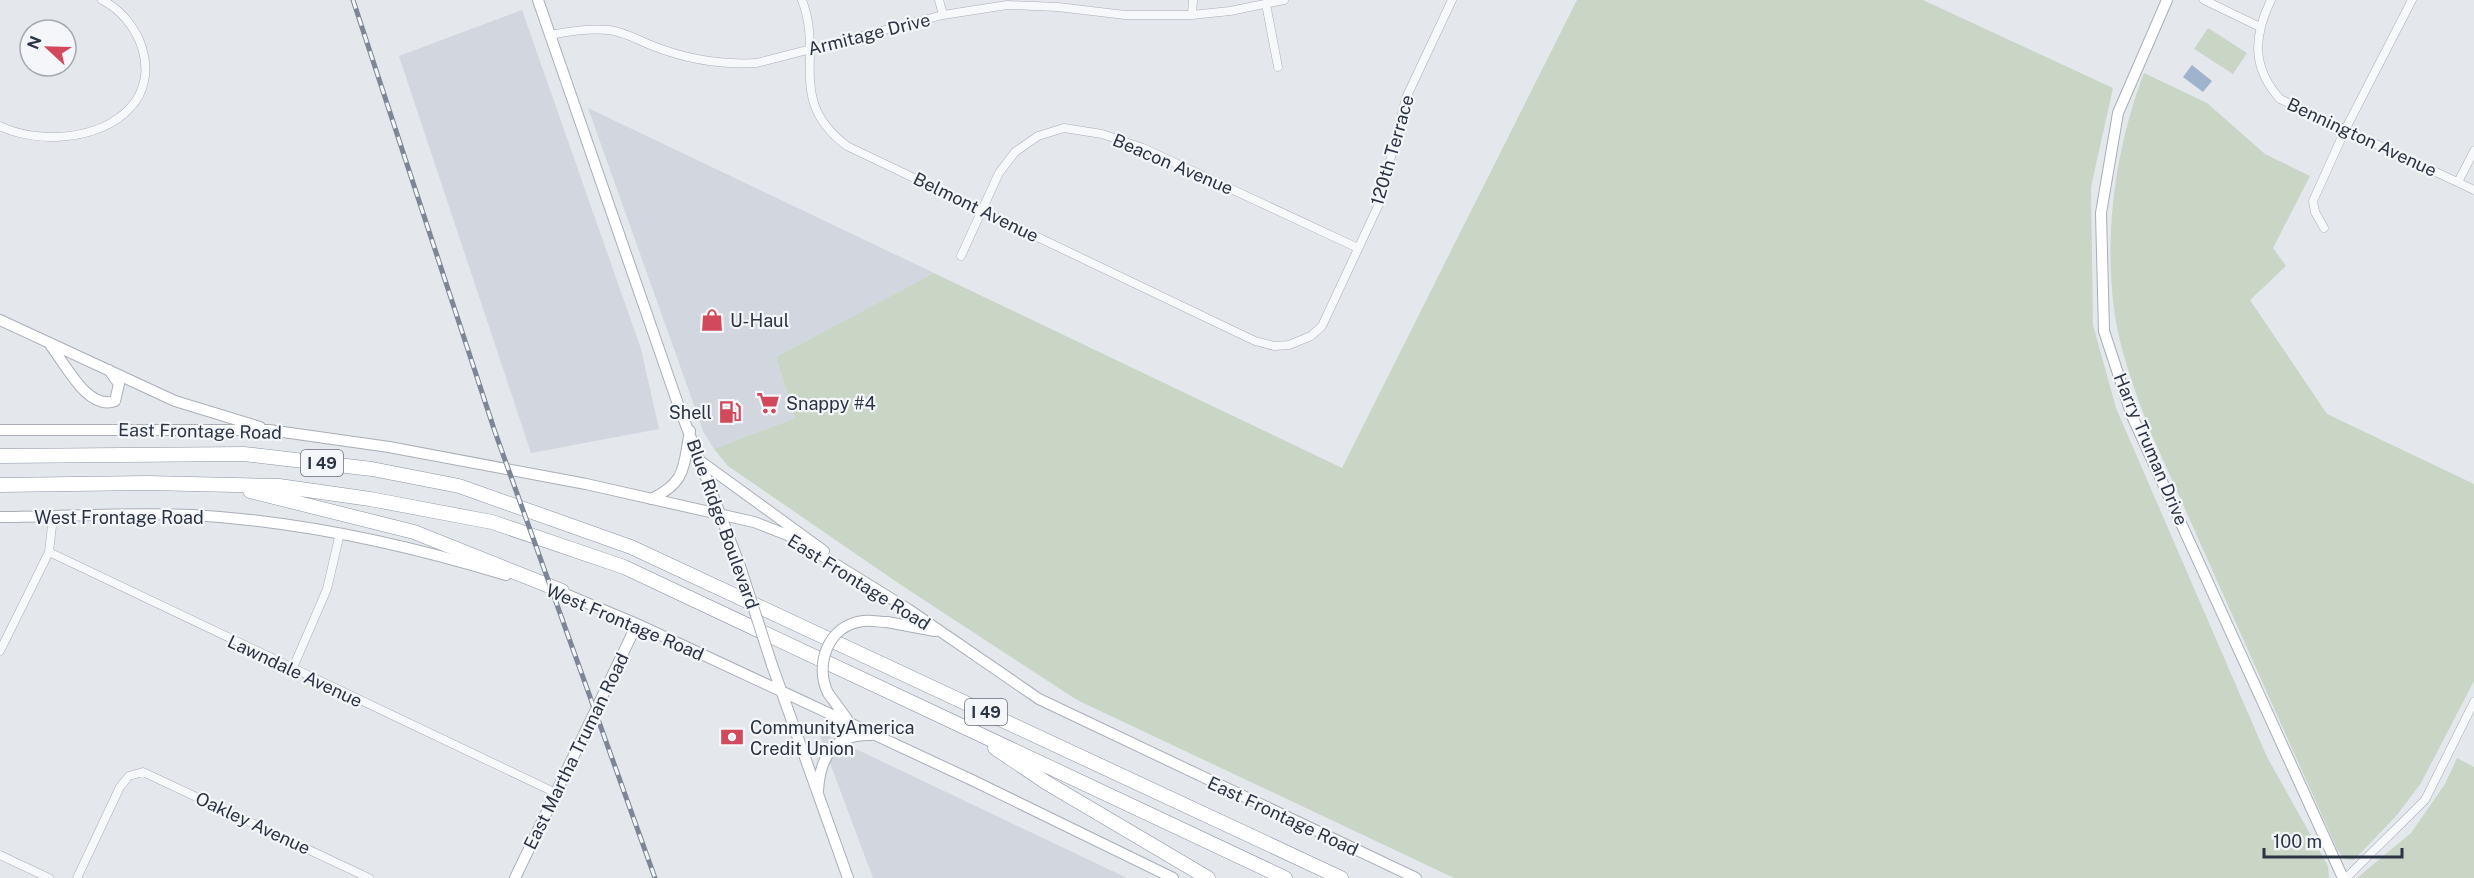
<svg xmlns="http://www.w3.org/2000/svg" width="2474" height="878" font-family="'Public Sans',sans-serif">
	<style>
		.built { fill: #d2d6de }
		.green { fill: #c9d6c5 }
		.water { fill: #9fb4cc }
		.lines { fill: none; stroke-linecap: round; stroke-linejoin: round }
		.street-casing { stroke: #a9aeb7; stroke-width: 9 }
		.secondary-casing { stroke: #a9aeb7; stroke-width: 12 }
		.highway-casing { stroke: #8b94a3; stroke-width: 15 }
		.street { stroke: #f7f8fa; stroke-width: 8 }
		.secondary { stroke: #fff; stroke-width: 10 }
		.highway { stroke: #fff; stroke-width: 14 }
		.rail-casing { stroke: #7d8696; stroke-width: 5 }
		.rail { stroke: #f4f6f9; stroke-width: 3; stroke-dasharray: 9; stroke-linecap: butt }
		.secondary-bridge-casing { stroke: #a9aeb7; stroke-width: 12; stroke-linecap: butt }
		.secondary-bridge { stroke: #fff; stroke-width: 10 }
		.labels { text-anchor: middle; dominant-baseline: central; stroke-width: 4.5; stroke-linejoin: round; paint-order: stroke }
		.shield { fill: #f4f6f9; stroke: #676e7b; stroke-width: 1.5 }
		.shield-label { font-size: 16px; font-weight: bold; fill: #2b3445 }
		.street-label { font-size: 18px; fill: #2b3445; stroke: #f4f6f9 }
		.poi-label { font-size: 18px; fill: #2b3445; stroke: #f4f6f9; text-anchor: start }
	</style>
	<rect width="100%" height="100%" fill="#e4e7ec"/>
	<path class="built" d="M522,10L641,349L659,429L531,453L399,56Z
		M588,108L934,273L776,357L795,418L714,449L704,433Z
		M818,731L1127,878H873Z"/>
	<path class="green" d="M1577,0H1923L2113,88L2091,187L2093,325L2116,408L2267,757L2328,866L2329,878H1454L1077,700L901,585L728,466L714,449L795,418L776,357L934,273L1342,468Z
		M2208,28L2247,53L2233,74L2194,49Z
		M2144,73L2207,103L2265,154L2310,176L2273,248L2286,266L2250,300L2327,414L2474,484V681L2421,783L2397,815L2354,860L2344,859L2337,849L2147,424C2134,387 2119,349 2114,309C2104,231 2116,146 2144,73Z
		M2457,758L2474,767V878H2357L2411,833L2445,784Z"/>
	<path class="water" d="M2192,65L2212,81L2203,92L2183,77Z"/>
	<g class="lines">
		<g class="street-casing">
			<path id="street" d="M802,0C824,57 786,100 847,146L1255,341L1274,346L1289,345L1311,336L1322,326L1379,204L1406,98L1452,0
				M939,0L943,15
				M2204,0L2260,27
				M2271,0C2253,37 2252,68 2280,99L2474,190
				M1266,4L1278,67
				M1192,15L1193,0
				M550,35C570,31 589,28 609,30C625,32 638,40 653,46C686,59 721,65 757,63L943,15L1007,5L1058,7L1125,15H1192L1230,11L1284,0
				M0,126C37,144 99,141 130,108C162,74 140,19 102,0
				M2458,182L2474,151
				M2324,228L2315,212L2313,201L2345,130L2412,0
				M961,256L999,173L1015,152L1038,136L1064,128L1102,134L1143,148L1358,248
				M49,552L556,793
				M0,651L49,552L53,517
				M292,670L327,589L340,533
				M0,855L49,878
				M77,878L120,787L129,776L143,772L369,878
				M2346,878L2425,800L2474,702"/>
		</g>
		<g class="secondary-casing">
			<path id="secondary" d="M538,0L679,407L740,566
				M2167,0L2118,113L2101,213L2104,331L2132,416L2343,878
				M0,320L175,401L260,427
				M51,346C66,365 88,411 115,401L119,384L109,370
				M0,430H269L389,447L586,484L754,522L790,536L908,609L1039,699L1416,878
				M703,463L824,551
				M651,499C687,482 683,467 690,431
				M0,517C64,517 128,512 192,515C298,521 405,544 506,575
				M556,590L637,624L974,781L1173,878
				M887,622L935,631
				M772,665L848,878
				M828,693L847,719
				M818,791C820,756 834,734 871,735
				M515,878L637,624"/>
		</g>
		<g class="highway-casing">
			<path id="highway" d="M0,456L244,454L372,469L459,486L631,547L1341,878
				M0,485L147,483L279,486L370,499L492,522L624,567L1285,878
				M250,491L414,532L562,591
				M995,748L1047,783L1208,878"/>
		</g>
		<use href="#street" class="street"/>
		<use href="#secondary" class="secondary"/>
		<use href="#highway" class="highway"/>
		<g class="rail-casing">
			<path id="rail" d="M353,0L495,432L655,878"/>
		</g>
		<use href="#rail" class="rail"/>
		<g class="secondary-bridge-casing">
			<path id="secondary-bridge" d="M740,566L772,665
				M828,693C814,665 828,625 863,621C871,620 880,622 887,622"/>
		</g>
		<use href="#secondary-bridge" class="secondary-bridge"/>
	</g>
	<defs>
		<g id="shop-bare" transform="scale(1.8)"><path d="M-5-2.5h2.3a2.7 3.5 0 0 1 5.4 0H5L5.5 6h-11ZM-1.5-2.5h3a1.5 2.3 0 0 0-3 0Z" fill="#d1495b" stroke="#f4f6f9" stroke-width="2.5" paint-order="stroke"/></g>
		<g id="supermarket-bare" transform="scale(1.8)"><path d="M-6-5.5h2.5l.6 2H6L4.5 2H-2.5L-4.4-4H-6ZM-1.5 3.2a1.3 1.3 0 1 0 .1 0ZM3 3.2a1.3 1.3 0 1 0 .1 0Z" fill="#d1495b" stroke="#f4f6f9" stroke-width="2.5" paint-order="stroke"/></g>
		<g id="fuel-bare" transform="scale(1.8)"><path d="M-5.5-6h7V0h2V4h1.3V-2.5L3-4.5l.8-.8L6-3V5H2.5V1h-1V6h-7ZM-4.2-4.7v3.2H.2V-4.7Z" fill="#d1495b" stroke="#f4f6f9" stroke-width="2.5" paint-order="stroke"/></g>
		<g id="bank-bare" transform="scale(1.8)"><path d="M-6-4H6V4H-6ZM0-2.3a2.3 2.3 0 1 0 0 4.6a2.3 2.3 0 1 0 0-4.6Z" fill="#d1495b" stroke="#f4f6f9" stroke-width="2.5" paint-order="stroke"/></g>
	</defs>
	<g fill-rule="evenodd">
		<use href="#shop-bare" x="712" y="320"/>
		<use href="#supermarket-bare" x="768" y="403"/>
		<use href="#fuel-bare" x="730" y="412"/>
		<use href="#bank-bare" x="732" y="737"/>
	</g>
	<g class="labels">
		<g class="shield">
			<rect x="301" y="450" width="42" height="26" rx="4.5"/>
			<rect x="965" y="699" width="42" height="26" rx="4.5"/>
		</g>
		<g class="shield-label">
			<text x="322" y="463">I 49</text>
			<text x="986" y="712">I 49</text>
		</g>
		<g class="street-label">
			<text transform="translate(869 34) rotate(-14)">Armitage Drive</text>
			<text transform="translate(2362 137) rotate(25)">Bennington Avenue</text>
			<text transform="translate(1392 150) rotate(-74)">120th Terrace</text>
			<text transform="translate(1173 164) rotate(23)">Beacon Avenue</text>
			<text transform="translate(976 207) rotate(26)">Belmont Avenue</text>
			<text transform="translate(200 431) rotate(1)">East Frontage Road</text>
			<text transform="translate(2151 449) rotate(67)">Harry Truman Drive</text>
			<text x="119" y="517">West Frontage Road</text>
			<text transform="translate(723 524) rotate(70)">Blue Ridge Boulevard</text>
			<text transform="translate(859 582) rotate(32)">East Frontage Road</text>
			<text transform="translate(625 622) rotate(23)">West Frontage Road</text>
			<text transform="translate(295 671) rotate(25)">Lawndale Avenue</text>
			<text transform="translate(576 751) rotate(-64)">East Martha Truman Road</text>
			<text transform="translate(1283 816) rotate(25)">East Frontage Road</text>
			<text transform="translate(253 823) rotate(25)">Oakley Avenue</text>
		</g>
		<g class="poi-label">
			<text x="730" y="320">U-Haul</text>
			<text x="786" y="403">Snappy #4</text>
			<text x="712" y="412" text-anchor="end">Shell</text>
			<text x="750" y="727">CommunityAmerica<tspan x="750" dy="21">Credit Union</tspan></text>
		</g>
	</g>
	<g transform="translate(48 48) rotate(292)"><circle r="28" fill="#f4f6f9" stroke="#a4a8b1" stroke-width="1.5"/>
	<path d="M0-4.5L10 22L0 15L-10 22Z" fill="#d1495b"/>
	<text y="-9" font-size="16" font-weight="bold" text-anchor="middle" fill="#2b3445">N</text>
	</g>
	<path d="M2264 848v9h138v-9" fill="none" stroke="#2b3445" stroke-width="3"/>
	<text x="2273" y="848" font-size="18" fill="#2b3445" stroke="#f4f6f9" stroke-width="4.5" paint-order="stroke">100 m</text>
</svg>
